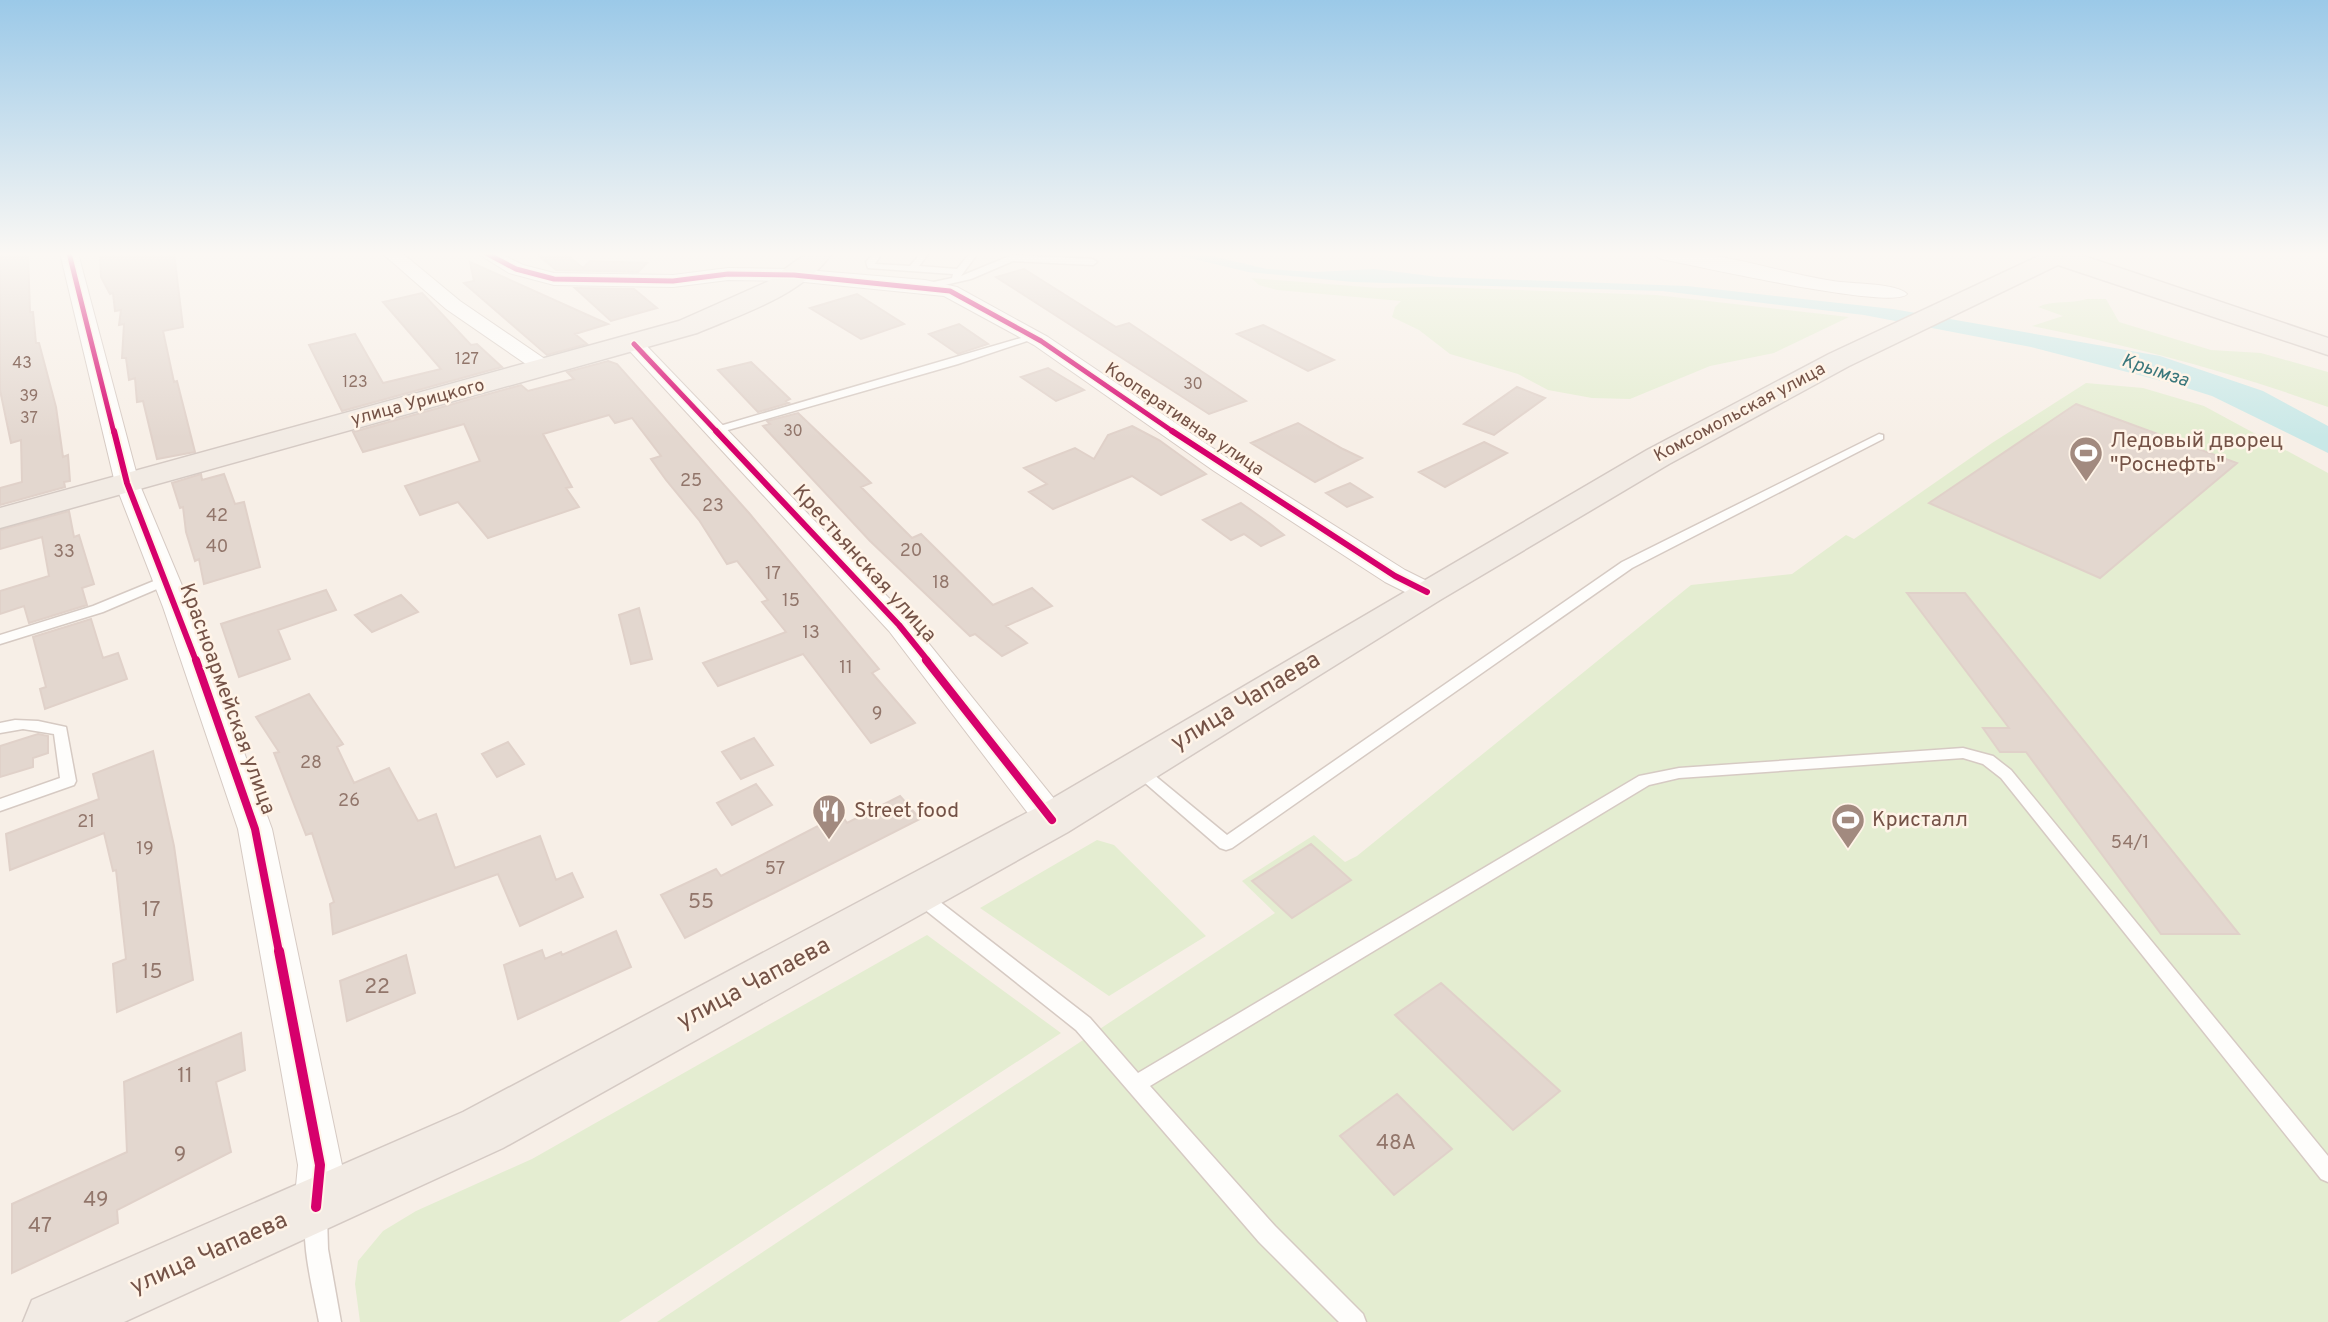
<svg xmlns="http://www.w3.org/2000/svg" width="2328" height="1322" font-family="Overpass,sans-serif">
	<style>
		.green { fill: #e4edd1 }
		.water { fill: #c9e8e7 }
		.building { fill: #e3d7cf; stroke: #e0d1c9; stroke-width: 2 }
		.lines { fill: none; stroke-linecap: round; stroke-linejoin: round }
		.lane-casing { stroke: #d6cac3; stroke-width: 3 }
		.street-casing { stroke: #d6cac3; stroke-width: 2 }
		.primary-casing { stroke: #d5cac4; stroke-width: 3 }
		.lane { fill: #fefdfb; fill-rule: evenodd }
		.street { fill: #fefdfb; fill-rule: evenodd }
		.primary { fill: #f2ebe4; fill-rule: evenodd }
		.cycleway-far3-casing { stroke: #fff4e8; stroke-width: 8 }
		.cycleway-far2-casing { stroke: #fff4e8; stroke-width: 10 }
		.cycleway-far1-casing { stroke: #fff4e8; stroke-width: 12 }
		.cycleway-casing { stroke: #fff4e8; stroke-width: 14 }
		.cycleway-far3 { stroke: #d6006c; stroke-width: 5 }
		.cycleway-far2 { stroke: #d6006c; stroke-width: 6 }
		.cycleway-far1 { stroke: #d6006c; stroke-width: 8 }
		.cycleway { stroke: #d6006c; stroke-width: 10 }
		.labels { text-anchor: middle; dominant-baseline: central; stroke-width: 5; stroke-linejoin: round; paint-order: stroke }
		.far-number-label { font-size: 16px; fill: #92766b }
		.far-street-label { font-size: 18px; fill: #755347; stroke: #fff4e8 }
		.number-label { font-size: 18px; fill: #92766b }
		.far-water-label { font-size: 19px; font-style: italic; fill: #3a777c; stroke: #fff4e8 }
		.poi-label { font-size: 21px; fill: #755347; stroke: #fff4e8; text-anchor: start }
		.street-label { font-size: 21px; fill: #755347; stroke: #fff4e8 }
		.near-number-label { font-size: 21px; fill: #92766b }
		.near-street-label { font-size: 24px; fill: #755347; stroke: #fff4e8 }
	</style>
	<rect width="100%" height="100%" fill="#f7efe7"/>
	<path class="green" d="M1251,278L1378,288L1436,287L1656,295L1849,317L1774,353L1710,366L1630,399L1592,398L1548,390L1518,374L1450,354L1419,330L1392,317L1395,307L1401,301L1277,290L1259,285Z
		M2087,299H2106L2119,322L2211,350L2261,353L2328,372V407C2231,372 2133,346 2032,326L2063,316L2038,307C2053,300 2070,304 2087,299Z
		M2086,383L2143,388L2204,406L2328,473V1322H657L1275,913L1242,881L1314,835L1345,862L1357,856L1691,585L1792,574L1846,535L1854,539L1992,443Z
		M1097,840L1114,845L1206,936L1109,996L980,908Z
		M927,935L1061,1033L619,1322H360L355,1284L358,1261L383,1231L416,1211L532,1159Z"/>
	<path class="water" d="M1169,253H1199L1267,269L1315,272L1375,269L1438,277L1687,286L1893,309L2160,356L2263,391L2328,426V453L2212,396L2177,385L2031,347L1864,315L1662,291L1353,282L1248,272Z"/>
	<path class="building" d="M0,253H28L30,312H33L36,343H39L56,407L63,457L68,455L70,481L64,482L65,487L0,505V488L22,482L21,440L11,443L0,390Z
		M100,253H174L183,327L163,331L174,382L177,381L195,452L157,459L143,401L137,402L135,378L129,380L126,358H122L124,324L119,325L121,310L115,311L113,293L110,294L101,277Z
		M536,253H565L583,268L590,261L647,263L638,272L556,270Z
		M470,262L608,324L575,334L587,344L547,355L464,283L474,281Z
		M1024,269L1116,327L1129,323L1246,401L1209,414L996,277Z
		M575,288L634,289L657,308L611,321Z
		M422,293L471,345L477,344L502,367L342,411L309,345L355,334L383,383L441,369L383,302Z
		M857,294L904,324L861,339L810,308Z
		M959,324L988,344L958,354L929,334Z
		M1263,325L1334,360L1308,371L1237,334Z
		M608,361L617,364L749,513L879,669L872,673L915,723L871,743L803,654L718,686L703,663L786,632L762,602L768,600L737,561L727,564L699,520L666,480L651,459L661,456L632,418L615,423L609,415L543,434L572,487L566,488L579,507L488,538L458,502L420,515L405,486L480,461L464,424L363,452L353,432L521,385L528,391L574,379L567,372Z
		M751,362L790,399L786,401L789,403L758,412L718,370Z
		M1048,368L1084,390L1056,401L1021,377Z
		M1517,387L1545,398L1494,435L1464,424Z
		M2076,404L2237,463L2100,578L1929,503Z
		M798,413L871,483L861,487L912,538L921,534L993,605L1032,588L1052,606L1006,626L1027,643L1002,656L975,634L970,636L870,541L763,426L770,424L767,421Z
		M1298,423L1343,449L1362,458L1315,482L1251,443Z
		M1132,426L1159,440L1206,474L1161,495L1132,476L1053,509L1029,492L1047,484L1024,468L1075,448L1094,459L1108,435Z
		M1484,442L1507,453L1445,487L1419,472Z
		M201,474L202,480L224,474L235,504L244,502L260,567L204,584L199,559L195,561L186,532L183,507L180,508L172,483Z
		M1350,483L1372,497L1347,507L1326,493Z
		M1241,503L1269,523L1284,535L1261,546L1244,534L1231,540L1203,520Z
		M69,511L74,537L79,535L94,584L82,588L87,605L29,623L24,606L0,614V591L49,576L42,537L0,549V530Z
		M326,590L336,610L278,630L290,659L239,677L221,624Z
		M1907,593H1965L2239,934H2161L2026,752H2000L1983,728H2009Z
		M401,595L418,612L372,632L355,615Z
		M639,608L652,659L631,664L619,615Z
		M91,619L103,658L118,653L127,679L45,709L40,689L46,687L33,637Z
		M309,694L343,744L337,747L354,783L389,768L418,821L436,814L455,868L540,836L556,880L572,873L583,897L520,926L498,874L333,934L330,904L334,902L312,833L306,835L274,753L279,752L256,717Z
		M38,734L48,736V753L33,758V767L0,777V746Z
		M754,738L773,765L741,779L722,752Z
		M508,742L524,764L497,777L482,754Z
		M153,751L174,846L193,980L117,1012L113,964L126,959L116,870L113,871L104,833L10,870L6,834L99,799L93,774Z
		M756,784L772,805L732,825L717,803Z
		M900,796L920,819L685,938L661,895L716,869L721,876L841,814L847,823Z
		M1311,844L1351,880L1292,918L1252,881Z
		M616,931L631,967L518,1019L504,965L542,950L545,959L561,952L562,955Z
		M406,955L415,993L347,1021L340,981Z
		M1441,983L1560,1091L1513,1130L1395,1015Z
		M241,1033L245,1070L216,1082L231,1152L117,1210L118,1223L12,1273V1204L127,1152L124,1082Z
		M1397,1094L1452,1149L1394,1195L1340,1136Z"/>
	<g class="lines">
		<g class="lane-casing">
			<path id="lane" d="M874,253H882L875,264L910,266L921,253H929L919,266L957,269L970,253H978L961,276L1012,255L1093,259L1097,262L1093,265L1013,261L971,279L927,289L922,286L924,284L952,278L953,274L868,268L866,262Z
				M1031,335L1039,337L958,364L721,432H713L712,430L713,428Z
				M1879,434L1883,435V439L1632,568L1232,848L1226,850L1220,848L1129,769L1132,765H1142L1227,835L1622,562Z
				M166,576L172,580L171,583L103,612L0,644V635L93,606Z
				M15,720L38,721L66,727L76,781L74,785L0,811V799L60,778L54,734L23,729L0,733V723Z
				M1963,748L1993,756L2011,770L2328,1156V1182L2321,1179L2001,778L1983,764L1963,758L1679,778L1649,785L1150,1086L1275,1226L1363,1314L1366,1322H1339L1259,1242L1076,1030L914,901L911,896L914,891L920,889L926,891L1090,1018L1138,1073L1639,776L1679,768Z
				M316,1206L324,1209L327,1216L328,1249L341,1322H319C314,1294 298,1234 308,1209Z"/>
		</g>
		<g class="street-casing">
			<path id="street" d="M60,253H78L139,483L191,607L272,829L342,1165L338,1207L332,1222L316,1229L300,1222L294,1207L298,1165L238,829L163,607L115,483Z
				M382,253H402L460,301L558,368L555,373H539L446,309Z
				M477,253H499L523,265L554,273L673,275L728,268L794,269L925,280L957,287L1048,337L1232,461L1405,570L1437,586L1441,592L1437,598H1417L1385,582L1214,471L1034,345L944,296L794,281L728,280L673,287L554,285L509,273Z
				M1652,253C1711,247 1775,272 1833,281C1849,284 1898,283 1907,294C1894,311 1693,265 1661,259Z
				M634,338L641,340L909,619L1064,811L1069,820L1064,829L1052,833L1040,829L889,631L627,348L624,344L627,340Z"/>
		</g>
		<g class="primary-casing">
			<path id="primary" d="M807,253H832C803,295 742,314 697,333L0,528V508L679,321L767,282Z
				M2045,253H2075L2328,338V355L2058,265L1849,366L1669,464L1440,600L1068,832L503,1148L124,1322H23L32,1300L463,1112L1036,808L1647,450L1829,354Z"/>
		</g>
		<use href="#lane" class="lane"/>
		<use href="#street" class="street"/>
		<use href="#primary" class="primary"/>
		<g class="cycleway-far3-casing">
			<path id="cycleway-far3" d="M69,253L114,433
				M486,253L516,269L554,279L673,281L728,274L794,275L950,291L1041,341L1175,433
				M634,344L718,433"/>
		</g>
		<g class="cycleway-far2-casing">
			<path id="cycleway-far2" d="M114,431L127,483L196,661
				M716,431L899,625L928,661
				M1172,431L1395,576L1427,592"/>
		</g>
		<g class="cycleway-far1-casing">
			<path id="cycleway-far1" d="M196,660L255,829L279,952
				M926,660L1052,820"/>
		</g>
		<g class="cycleway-casing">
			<path id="cycleway" d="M279,951L320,1165L316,1207"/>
		</g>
		<use href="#cycleway-far3" class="cycleway-far3"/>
		<use href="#cycleway-far2" class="cycleway-far2"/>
		<use href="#cycleway-far1" class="cycleway-far1"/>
		<use href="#cycleway" class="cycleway"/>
	</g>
	<linearGradient id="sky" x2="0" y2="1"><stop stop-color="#9bc9e8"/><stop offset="0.58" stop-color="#fbf8f4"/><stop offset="1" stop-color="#fbf8f4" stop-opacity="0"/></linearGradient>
	<rect width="2328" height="438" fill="url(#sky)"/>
	<defs>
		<g id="stadium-pin" transform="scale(1.75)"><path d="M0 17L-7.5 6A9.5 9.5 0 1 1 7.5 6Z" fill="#a28a7f" stroke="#fff4e8"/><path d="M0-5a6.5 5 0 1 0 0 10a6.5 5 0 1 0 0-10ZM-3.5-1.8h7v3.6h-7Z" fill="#fff"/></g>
		<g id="restaurant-pin" transform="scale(1.75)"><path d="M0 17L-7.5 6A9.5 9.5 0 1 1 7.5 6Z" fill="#a28a7f" stroke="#fff4e8"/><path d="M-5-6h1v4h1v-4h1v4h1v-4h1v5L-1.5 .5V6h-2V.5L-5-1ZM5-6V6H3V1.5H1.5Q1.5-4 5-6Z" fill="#fff"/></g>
	</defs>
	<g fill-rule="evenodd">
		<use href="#stadium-pin" x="2086" y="453"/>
		<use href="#restaurant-pin" x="829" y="811"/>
		<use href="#stadium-pin" x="1848" y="820"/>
	</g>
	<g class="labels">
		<g class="far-number-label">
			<text x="467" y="360">127</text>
			<text x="22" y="364">43</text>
			<text x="355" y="383">123</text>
			<text x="1193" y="385">30</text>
			<text x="29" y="397">39</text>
			<text x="29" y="419">37</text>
			<text x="793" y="432">30</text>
		</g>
		<g class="far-street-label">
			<text transform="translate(418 403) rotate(-15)">улица Урицкого</text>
			<text transform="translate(1740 413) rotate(-28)">Комсомольская улица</text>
			<text transform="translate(1184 420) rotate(34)">Кооперативная улица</text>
		</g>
		<g class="number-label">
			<text x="691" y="481">25</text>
			<text x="713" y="506">23</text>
			<text x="217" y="516">42</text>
			<text x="217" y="547">40</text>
			<text x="911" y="551">20</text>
			<text x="64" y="552">33</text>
			<text x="773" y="574">17</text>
			<text x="941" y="583">18</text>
			<text x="791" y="601">15</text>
			<text x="811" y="633">13</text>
			<text x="846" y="668">11</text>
			<text x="877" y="714">9</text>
			<text x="311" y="763">28</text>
			<text x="349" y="801">26</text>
			<text x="86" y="822">21</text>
			<text x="2130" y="843">54/1</text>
			<text x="145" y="849">19</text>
			<text x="775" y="869">57</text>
		</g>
		<g class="far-water-label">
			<text transform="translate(2155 371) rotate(18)">Крымза</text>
		</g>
		<g class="poi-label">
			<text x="2110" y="441">Ледовый дворец<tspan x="2110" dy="24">"Роснефть"</tspan></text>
			<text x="854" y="811">Street food</text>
			<text x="1872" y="820">Кристалл</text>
		</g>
		<g class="street-label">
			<text transform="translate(864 564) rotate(48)">Крестьянская улица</text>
			<text transform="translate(227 699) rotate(70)">Красноармейская улица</text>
		</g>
		<g class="near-number-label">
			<text x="701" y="902">55</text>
			<text x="151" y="910">17</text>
			<text x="152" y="972">15</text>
			<text x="377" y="987">22</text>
			<text x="185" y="1076">11</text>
			<text x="1396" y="1143">48А</text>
			<text x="180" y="1155">9</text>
			<text x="96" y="1200">49</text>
			<text x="40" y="1226">47</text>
		</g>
		<g class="near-street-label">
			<text transform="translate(1246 702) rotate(-31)">улица Чапаева</text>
			<text transform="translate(754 984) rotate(-28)">улица Чапаева</text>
			<text transform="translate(209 1254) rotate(-24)">улица Чапаева</text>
		</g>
	</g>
</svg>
